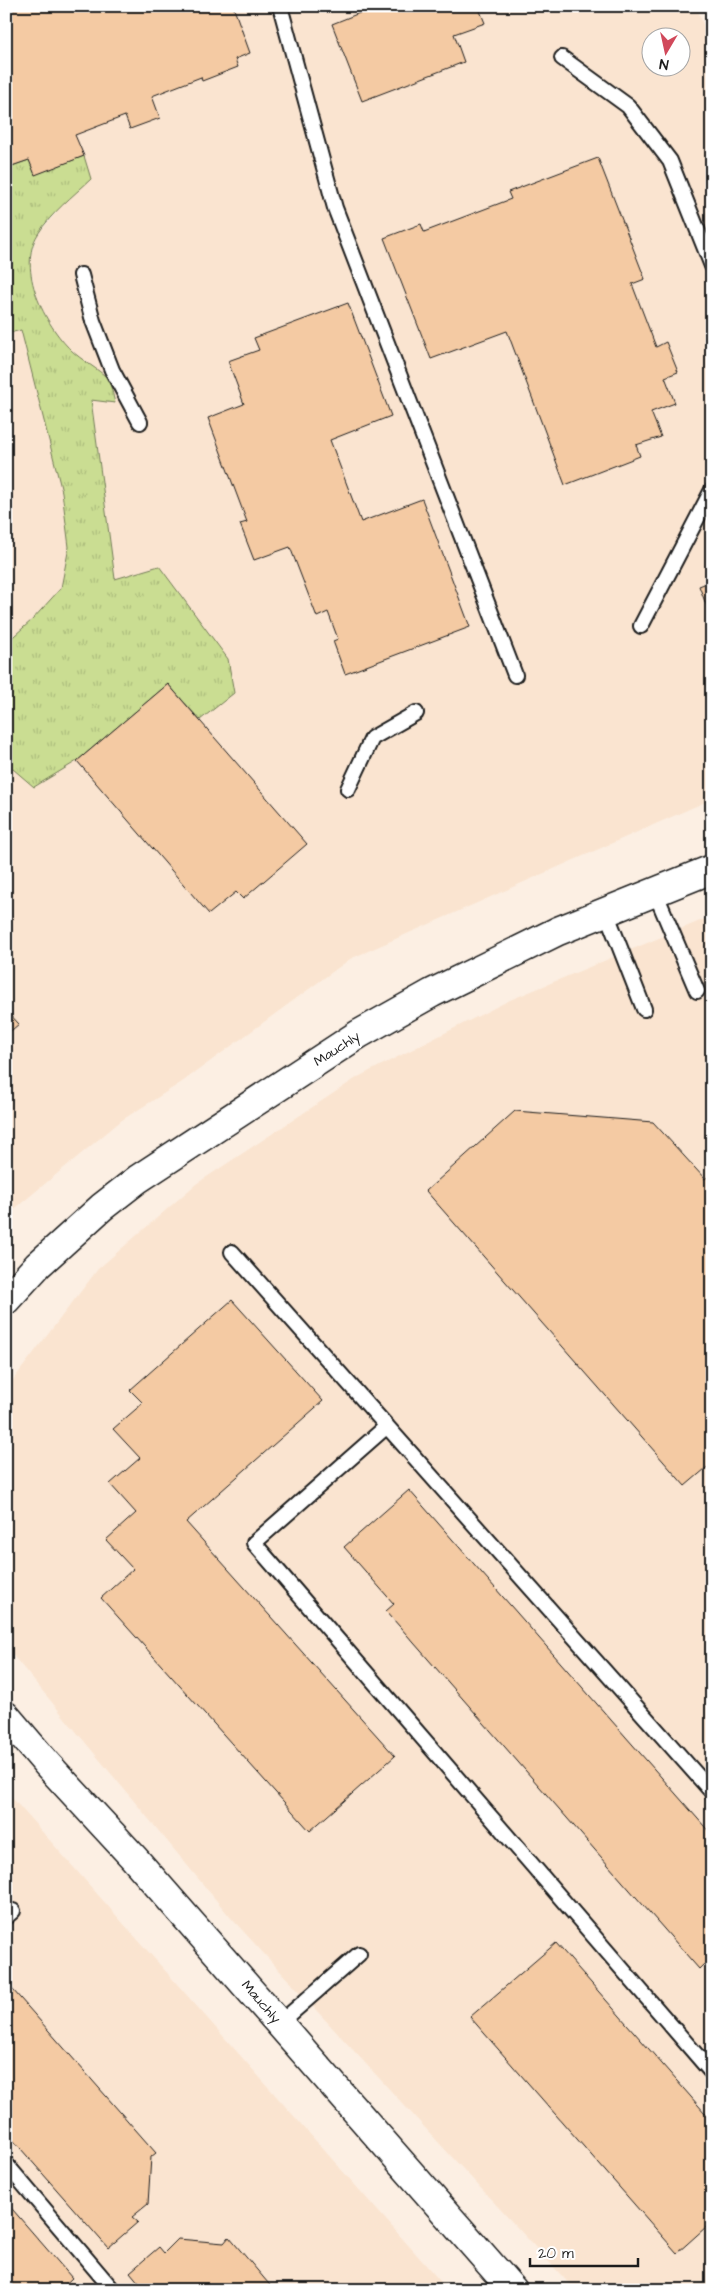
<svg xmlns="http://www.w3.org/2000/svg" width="718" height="2296" font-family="'Architects Daughter',sans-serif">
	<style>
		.built { fill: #fae4d0; fill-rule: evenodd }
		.grass { fill: url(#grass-tufts); stroke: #737c57 }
		.building { fill: #f4caa3; stroke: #1c1c1c }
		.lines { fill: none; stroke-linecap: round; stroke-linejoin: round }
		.lane-casing { stroke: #1c1c1c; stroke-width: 18 }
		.street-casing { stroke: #1c1c1c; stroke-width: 31 }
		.lane { stroke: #fff; stroke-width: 14 }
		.street { stroke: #fff; stroke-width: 28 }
		.labels { text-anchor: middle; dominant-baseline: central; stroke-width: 4; stroke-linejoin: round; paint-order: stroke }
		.street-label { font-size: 14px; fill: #1c1c1c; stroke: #fff }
	</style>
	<defs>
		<pattern id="grass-tufts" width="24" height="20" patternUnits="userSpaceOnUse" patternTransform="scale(1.25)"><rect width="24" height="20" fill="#cadd92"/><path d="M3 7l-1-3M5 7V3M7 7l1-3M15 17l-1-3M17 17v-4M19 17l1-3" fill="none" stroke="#adbd7d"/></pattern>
	</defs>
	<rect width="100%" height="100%" fill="#fcefe3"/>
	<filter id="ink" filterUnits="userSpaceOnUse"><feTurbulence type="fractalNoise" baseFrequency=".02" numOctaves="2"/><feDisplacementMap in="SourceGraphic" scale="10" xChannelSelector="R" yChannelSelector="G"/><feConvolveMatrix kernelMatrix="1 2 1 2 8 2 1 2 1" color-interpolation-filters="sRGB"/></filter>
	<g filter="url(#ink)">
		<path class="built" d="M6,6H696L712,47V799L350,959L182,1082L122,1120L6,1216V215L115,579L91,399L115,402L107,378L81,360L56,336L37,300L29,262L37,235L57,212L28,160L6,168ZM650,38H680V68H650Z
			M712,916V2290H575L231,1918L6,1647V1389L98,1269L196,1184L358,1077L510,1000Z
			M6,1791L448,2290H6Z"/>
		<path class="grass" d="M84,156L91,179C73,196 51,213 38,234C16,269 45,325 71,350C81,360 100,370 107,378C111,383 113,396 115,403L91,400L115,579L159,566L228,659L234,693L200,720L168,684L77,761L34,787L6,763V643L32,620L61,588L69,547L62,492L21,330L6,334V168L29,160L35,174Z"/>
		<path class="building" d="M22,6H233L250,53L235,59L238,67L202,81L201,77L152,96L160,118L130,129L125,116L75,135L84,156L35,175L29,160L6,168V12Z
			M377,6H478L485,23L454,34L464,62L362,101L332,24Z
			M598,158L645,279L632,284L656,347L666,342L678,372L665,377L675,403L651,412L661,437L636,445L640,456L565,485L507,331L431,359L384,238L421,224L424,232L511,199L508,192Z
			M348,303L391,416L330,440L361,522L422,499L470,627L345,674L333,641L338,639L328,612L317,617L290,547L254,560L240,524L247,522L208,418L244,404L228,361L259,350L254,338Z
			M712,581V620L699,586Z
			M168,684L307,844L243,899L236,892L209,914L77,761Z
			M6,1010L19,1024L6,1035Z
			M515,1111L653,1122L705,1179L712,1173V1463L685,1486L426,1191Z
			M232,1300L323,1401L186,1522L395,1756L310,1831L101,1598L133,1569L106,1540L136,1513L110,1484L140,1458L113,1429L143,1403L130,1390Z
			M409,1490L712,1835V1969L706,1962L699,1969L386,1611L394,1604L344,1547Z
			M556,1943L712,2121V2233L706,2227L677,2253L470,2017Z
			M6,1982L156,2153L151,2157L148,2204L132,2217L138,2222L108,2248L6,2132Z
			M6,2202L72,2278L59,2290H6Z
			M229,2237L274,2290H145L130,2272L159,2247L164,2253L178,2239L224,2243Z"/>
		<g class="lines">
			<g class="lane-casing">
				<path id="lane" d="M280,6L335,208L515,675
					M562,58L628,106L670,161L712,266
					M81,275L93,321L112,370L140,422
					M641,626L712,490
					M348,789L372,738L416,713
					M655,892L697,991
					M606,912L644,1009
					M232,1252L712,1792
					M387,1426L254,1543L712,2073
					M6,1917L13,1911
					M280,2023L359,1954
					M6,2164L113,2290"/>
			</g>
			<g class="street-casing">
				<path id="street" d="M6,1300L38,1265L102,1207L138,1179L359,1034L432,993L558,931L712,869
					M6,1716L47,1764L134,1858L513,2290"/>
			</g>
			<use href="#lane" class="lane"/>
			<use href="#street" class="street"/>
		</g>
	</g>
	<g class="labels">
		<g class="street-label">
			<text transform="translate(337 1049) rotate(-33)">Mauchly</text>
			<text transform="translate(261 2002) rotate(49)">Mauchly</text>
		</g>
	</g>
	<rect width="718" height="2296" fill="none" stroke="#fff" stroke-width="25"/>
	<rect x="12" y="12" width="693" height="2271" fill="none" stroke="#1c1c1c" stroke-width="2" filter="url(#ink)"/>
	<g transform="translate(666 52) rotate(189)"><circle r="24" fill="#ffffff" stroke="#a4a4a4"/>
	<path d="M0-4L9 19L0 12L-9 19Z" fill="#d1495b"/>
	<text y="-8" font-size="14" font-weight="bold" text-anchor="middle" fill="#1c1c1c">N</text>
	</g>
	<path d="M530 2258v8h108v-8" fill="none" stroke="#1c1c1c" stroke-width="2.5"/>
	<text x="538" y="2258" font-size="15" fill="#1c1c1c" stroke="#ffffff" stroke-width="4" paint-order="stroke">20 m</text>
</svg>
